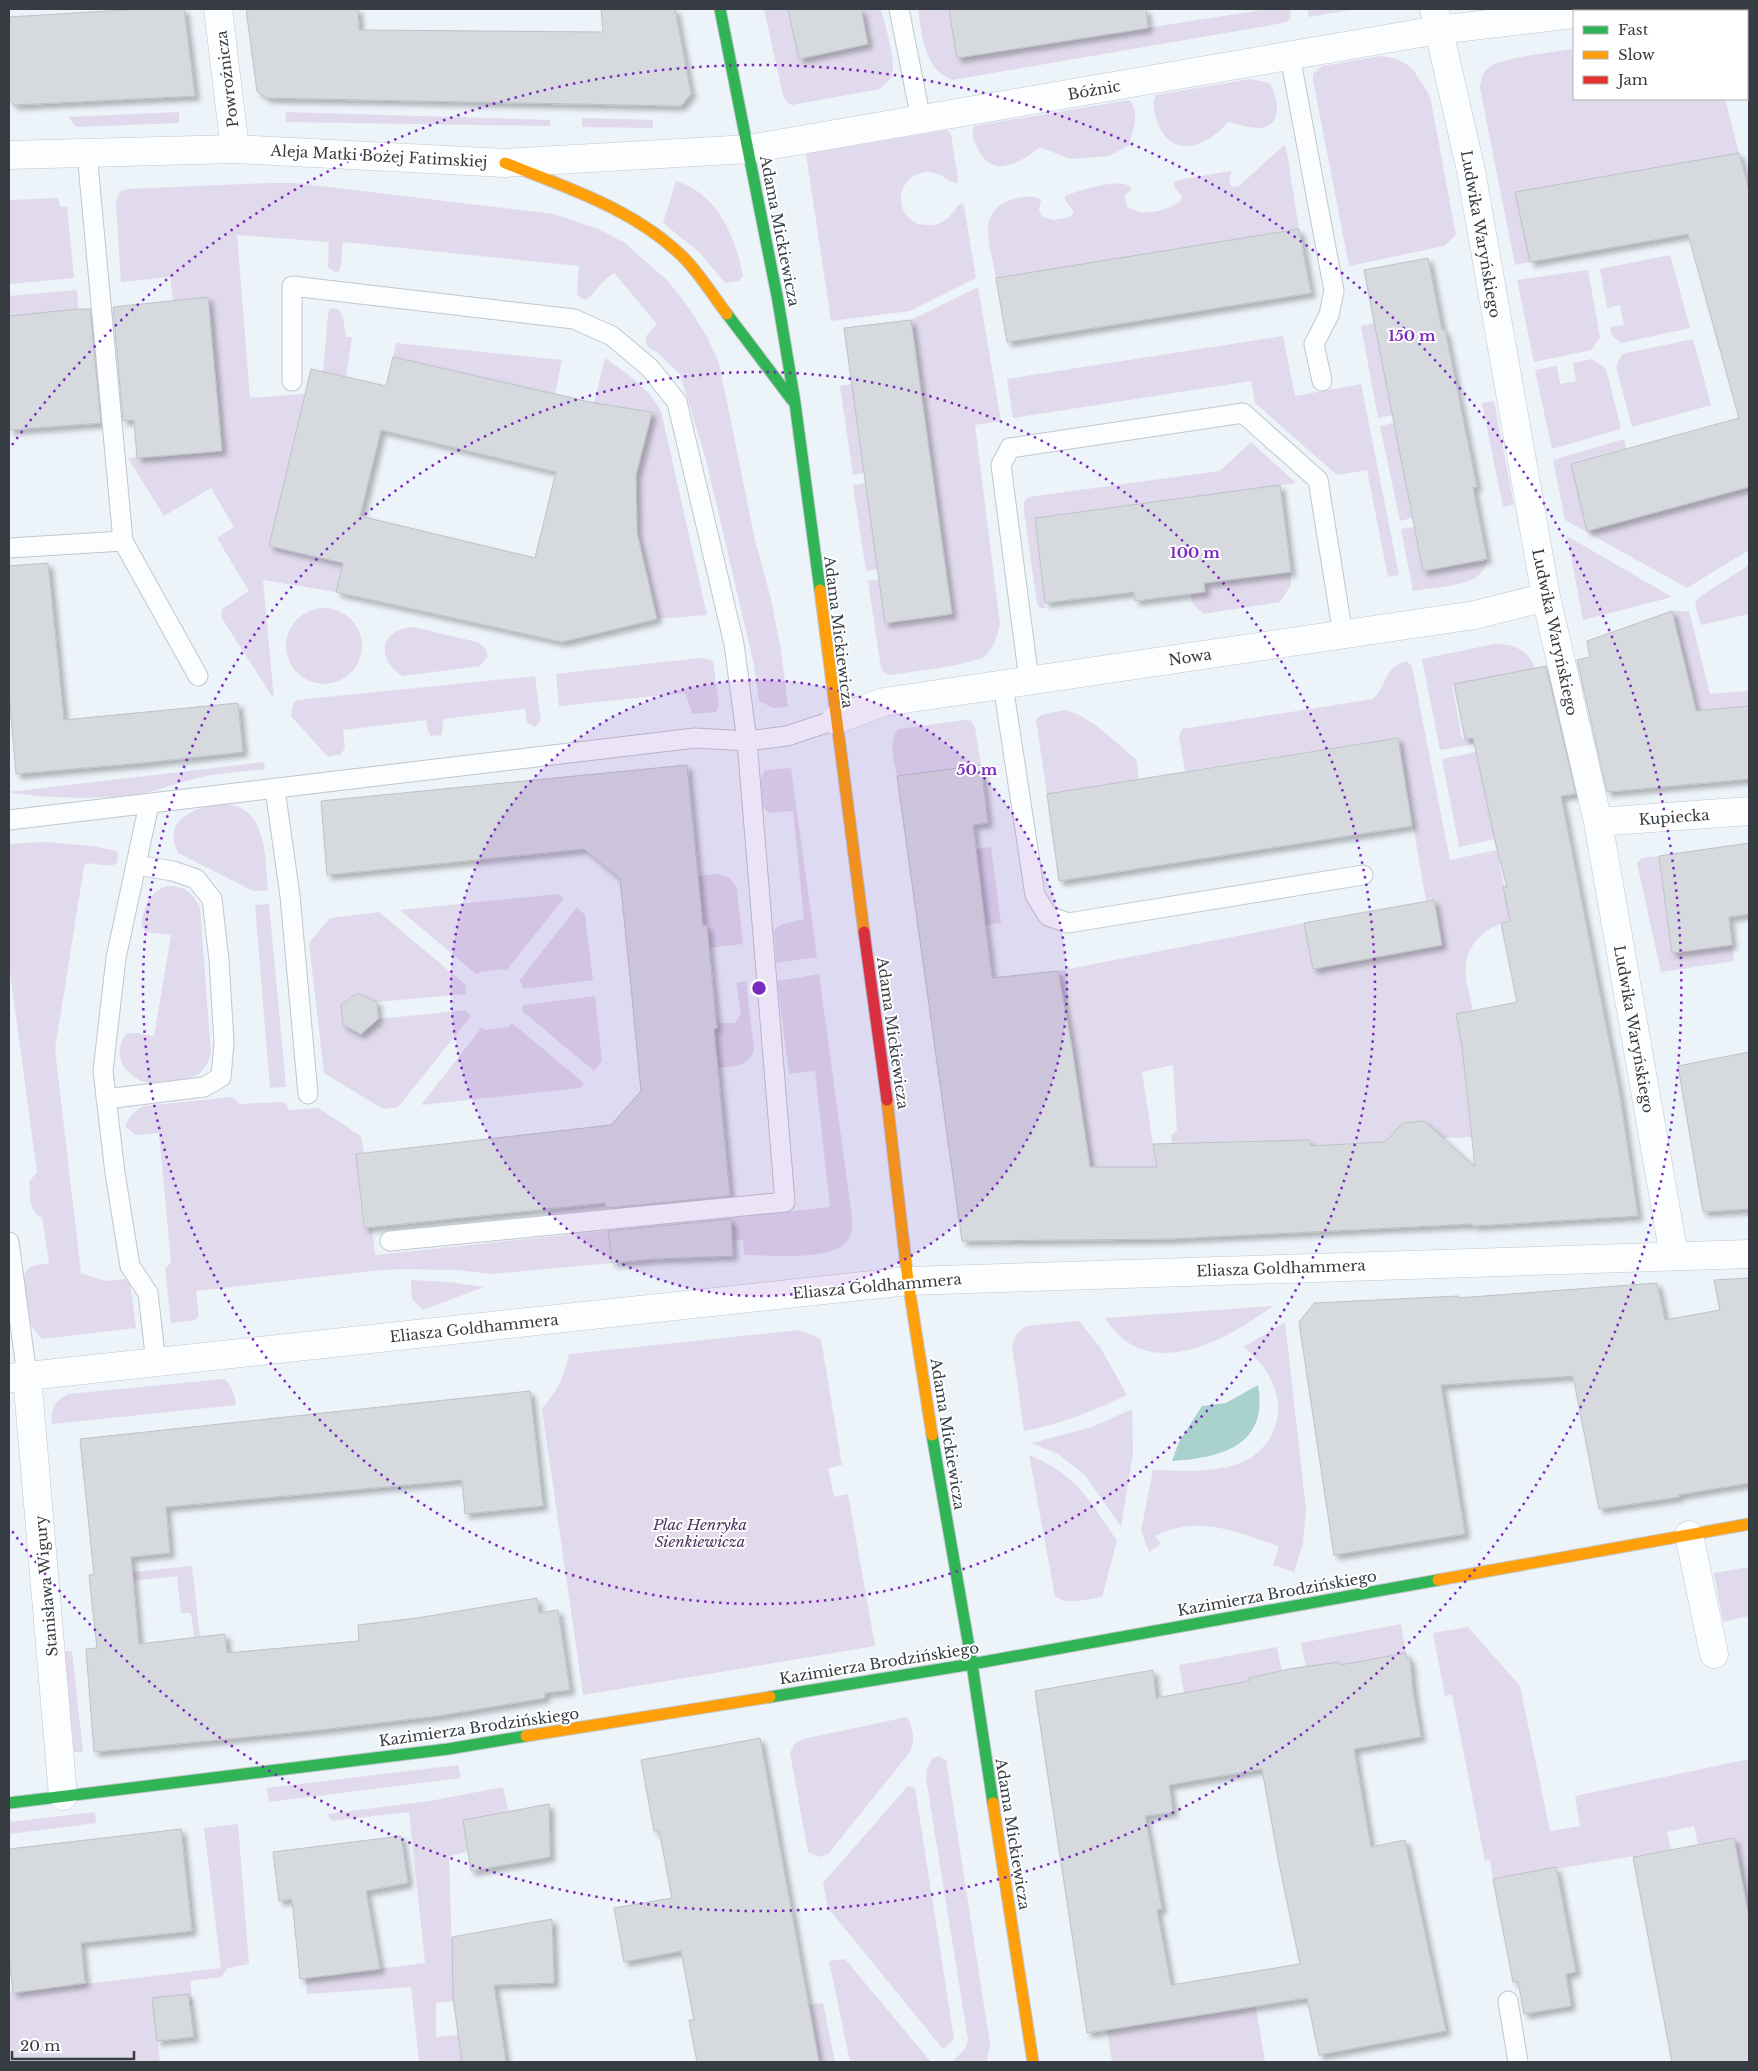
<svg xmlns="http://www.w3.org/2000/svg" width="1758" height="2071" font-family="'Libre Baskerville',serif">
	<style>
		.green { fill: #e0daec }
		.water { fill: #aad2cc }
		.building { fill: #d6dadf; stroke: #bec2c8; fill-rule: evenodd; filter: url(#shadow) }
		.lines { fill: none; stroke-linecap: round; stroke-linejoin: round }
		.lane-casing { stroke: #c1c7cc; stroke-width: 21 }
		.street-casing { stroke: #c1c7cc; stroke-width: 29 }
		.fast-casing { stroke: #c1c7cc; stroke-width: 13 }
		.slow-casing { stroke: #c1c7cc; stroke-width: 13 }
		.jam-casing { stroke: #c1c7cc; stroke-width: 13 }
		.lane { stroke: #fcfdfe; stroke-width: 19 }
		.street { stroke: #fcfdfe; stroke-width: 28 }
		.fast { stroke: #30b455; stroke-width: 11 }
		.slow { stroke: #ff9f0a; stroke-width: 11 }
		.jam { stroke: #e5322d; stroke-width: 11 }
		.ring { fill: none; stroke: #7b2cbf; stroke-width: 2.5; stroke-dasharray: 2.5 5 }
		.labels { text-anchor: middle; dominant-baseline: central; stroke-width: 4; stroke-linejoin: round; paint-order: stroke }
		.street-label { font-size: 15px; fill: #363c41; stroke: #fff }
		.park-label { font-size: 15px; font-style: italic; fill: #4f3162; stroke: #fff }
		.centre { fill: #7b2cbf; stroke: #fff; stroke-width: 2.5 }
		.ring-label { font-size: 15px; text-anchor: middle; font-weight: bold; fill: #7b2cbf; stroke: #fff; stroke-width: 4; stroke-linejoin: round; paint-order: stroke }
	</style>
	<defs>
		<filter id="shadow"><feDropShadow dx="4.5" dy="4.5" stdDeviation="2.5" flood-color="#0004"/></filter>
	</defs>
	<rect width="100%" height="100%" fill="#ecf3f9"/>
	<path class="green" d="M764,9H788L800,59L868,44L861,9H881C885,26 896,59 892,75C890,81 884,85 879,89L792,105L787,102L783,95Z
		M918,9H949L957,57L1269,9H1290L1291,16L1288,21L1283,23L952,80C924,69 922,35 918,9Z
		M1307,9H1356L1309,17Z
		M1571,49L1574,53V99H1725L1739,153L1516,192L1530,262L1515,265L1480,88C1481,81 1482,74 1487,69C1499,57 1551,53 1571,49Z
		M1381,56L1393,58L1405,63L1414,71L1430,96L1456,235L1444,246L1349,266L1313,80V74L1322,66Z
		M1250,79L1269,83C1279,96 1283,126 1260,128C1249,128 1238,124 1228,122C1207,147 1171,161 1157,121C1154,112 1152,103 1156,95Z
		M1129,100C1141,111 1133,133 1128,146L1109,156L1070,159L1040,147C1017,165 991,180 976,145C973,138 971,133 974,126Z
		M179,112V123L76,127L68,117Z
		M286,112L550,120V126L285,122Z
		M582,118L653,120V128L582,127Z
		M947,130L951,134L958,179L957,183C948,183 939,170 925,172C890,178 894,228 932,225C944,224 952,215 958,205L962,204L964,206L976,278L910,311L831,321L806,154Z
		M1283,146L1286,147L1299,229L996,278C991,246 974,210 1014,199C1023,197 1033,194 1041,200L1039,210L1042,217L1054,220L1070,217L1074,212L1064,198L1066,195C1080,191 1121,176 1132,188L1125,196L1127,207C1142,217 1166,211 1180,202L1182,197L1174,186V182L1178,180L1230,171L1232,172L1229,179L1230,184L1233,187L1239,186Z
		M676,181C718,194 735,236 743,276L739,281L725,283L699,252L663,223Z
		M270,183H295L554,214L598,229L625,243L669,282L691,311L707,337L719,363L755,540L771,599L781,650L788,707L773,708L759,701L754,665L706,460L680,374L658,353L648,347L645,341L647,335L657,324L614,273C609,276 605,280 601,284C595,290 586,308 577,294L579,266L343,242L341,266L339,271L335,272L328,268L329,242L237,235L250,398L305,394L269,546L343,563L336,592L263,580L273,688L274,695L272,696L221,617L222,609L249,591L217,538L234,527L211,488L164,516L128,458L222,450L208,297L173,301L170,277L121,282L116,203C118,194 119,191 128,189Z
		M58,198L60,207H67L74,278L9,284V200Z
		M1670,255L1690,328L1621,343L1612,336L1610,327L1624,325L1620,305L1607,308L1600,269Z
		M1588,270L1600,337L1591,350L1534,362L1517,280Z
		M978,287L1001,421L975,425L1000,625C997,636 994,648 985,656C973,665 908,672 889,675L884,672L881,668L868,581L879,579L886,623L952,614L911,320Z
		M77,290L78,309L9,316L11,335H9V296Z
		M334,308L339,310L343,317L346,337H352L346,377L323,372L328,316L329,309Z
		M1374,323L1393,415L1378,418L1361,326Z
		M1283,336L1295,396L1361,384L1399,575L1388,577L1367,470L1337,475L1255,403L1251,381L1013,418L1007,379Z
		M1693,339L1711,405L1632,427L1616,367L1622,354Z
		M396,343L562,360L555,394L393,357Z
		M605,358C627,374 648,387 661,411L707,615L657,619L637,533L636,475L652,412L594,403Z
		M1592,359L1606,369L1621,429L1552,449L1535,370L1557,366L1560,384L1576,381L1573,363Z
		M852,384L864,473L853,475L840,386Z
		M1494,401L1514,505L1503,507L1482,403Z
		M1394,423L1412,518L1400,521L1380,426Z
		M1624,439L1626,449L1571,464L1587,531L1749,487V550L1687,588L1565,520L1553,460Z
		M1251,442L1296,483L1035,518L1045,608H1040L1037,604L1024,511V502L1028,497L1220,471Z
		M866,483L878,569L866,571L853,485Z
		M1414,527L1423,571L1487,560C1485,566 1483,572 1477,577C1464,586 1430,588 1413,591L1401,529Z
		M1567,536L1672,597L1583,620Z
		M1749,565V614L1701,625L1695,605L1698,598Z
		M1291,572V585L1280,602L1203,614L1192,603L1190,593L1204,583Z
		M286 646a38 38 0 1 1 76 0a38 38 0 1 1-76 0Z
		M1672,611H1689L1710,694L1749,691V706L1697,711Z
		M413,627L477,642L485,648L488,656L480,666L403,676C387,668 376,645 394,633C399,629 406,628 413,627Z
		M1494,644C1514,644 1528,649 1535,669L1452,685L1462,739L1473,738L1475,744L1440,750L1422,659Z
		M700,658L708,659L713,661L719,705L716,712L692,714L687,697L684,693L559,706L556,674Z
		M1407,661L1412,667L1450,860L1497,850L1510,921C1496,924 1487,929 1477,940C1457,962 1468,984 1473,1011L1456,1014L1462,1047L1471,1137L1428,1139L1426,1124L1423,1121L1403,1123L1402,1141L1311,1146L1309,1140L1172,1143L1171,1136L1177,1130L1173,1065L1142,1072L1157,1170H1091L1072,1048L1058,971L1304,923L1313,969L1442,945L1434,900L1426,901L1398,738L1185,771L1179,737L1182,729L1373,699C1388,685 1384,666 1407,661Z
		M535,676L541,721L535,727L527,723L525,709L443,719L442,735L431,736L428,732L426,720L343,730L345,748L341,754L328,757L291,716L293,704L297,700Z
		M1065,710C1089,715 1116,743 1136,759L1139,779L1047,794L1036,720L1041,715Z
		M964,720L971,721L975,727L981,765L897,776C894,761 887,741 899,729Z
		M1476,752L1495,839L1459,847L1442,759Z
		M264,762L265,769C242,772 219,773 197,778C176,783 156,792 134,795C97,799 45,799 9,792Z
		M791,768L817,957L776,963L774,930L782,924L804,919L793,811C785,811 776,814 769,812C754,806 757,779 766,770Z
		M212,805C220,805 229,804 236,806C268,817 265,863 268,890L253,891L178,853C163,823 188,811 212,805Z
		M46,842L92,846L117,851L118,860L116,864C105,868 96,862 86,864L84,867L55,1049L81,1273L105,1281L125,1279L130,1282L136,1328L42,1339C38,1334 33,1329 30,1323C26,1314 19,1277 27,1270C32,1264 42,1265 49,1263L42,1217C28,1213 31,1194 29,1182L37,1172L9,965V844Z
		M991,847L1001,923L985,925L976,849Z
		M1659,856L1672,952L1732,945L1734,961L1661,972L1637,863L1642,858Z
		M715,874C727,875 733,878 737,889L743,944L709,948L707,926H703L698,876Z
		M167,886C185,886 192,892 200,908L211,1054C208,1062 205,1069 199,1074C189,1081 157,1084 145,1082C142,1082 138,1079 135,1077C118,1066 115,1050 126,1034L136,1033L154,1036L171,935L145,932L141,924C145,906 148,893 167,886Z
		M558,894L564,898L506,971L503,969L480,972L477,975L400,910Z
		M269,904L286,1087L270,1088L255,905Z
		M577,907L585,915L593,980L523,989L522,984L519,981Z
		M379,912L467,986L465,989L466,994L377,1002L357,993L341,1005L343,1025L361,1033L378,1019L467,1010L468,1013L471,1016L398,1107L383,1109L324,1073L309,943L330,918Z
		M819,974L852,1217C852,1225 853,1233 848,1240C832,1262 770,1255 744,1255L743,1240L676,1242L611,1254L612,1263L492,1274L457,1270L401,1269L371,1271L196,1291L199,1316L195,1320L171,1323L165,1269L171,1262L159,1133L135,1135L125,1126C129,1117 134,1111 144,1106L232,1097L240,1104L284,1102L289,1110L318,1108L361,1136L364,1153L356,1154L363,1228L372,1227L375,1255L830,1207L815,1071L789,1074L777,981Z
		M746,981L754,1049C749,1067 734,1066 718,1068L714,1029L717,1028V1023H735L741,1014L736,983Z
		M595,996L602,1061L594,1071L522,1011L523,1005Z
		M512,1023L584,1083L580,1088L421,1105L482,1027L485,1030L508,1027Z
		M411,1280L448,1282L484,1287L423,1310L412,1299Z
		M1273,1306C1225,1341 1147,1385 1105,1318Z
		M1079,1321L1100,1347L1127,1395C1093,1411 1061,1424 1024,1431L1012,1345L1017,1334L1026,1326Z
		M1285,1322L1306,1509L1303,1543L1294,1572L1273,1565L1279,1546C1236,1532 1199,1514 1155,1536L1161,1544L1149,1552L1141,1531L1153,1470C1181,1471 1211,1473 1238,1464C1275,1450 1289,1410 1269,1376C1263,1364 1253,1356 1244,1347Z
		M800,1330L821,1339L842,1465L828,1468L834,1497L848,1494L875,1646L583,1695L542,1409C556,1392 565,1376 569,1354Z
		M224,1379C232,1385 235,1395 236,1405L52,1424C50,1408 55,1402 68,1394Z
		M1132,1409L1133,1453L1121,1527L1085,1475L1058,1454L1032,1443L1092,1427Z
		M1029,1455C1077,1475 1089,1499 1117,1541L1102,1597C1086,1599 1068,1606 1055,1596Z
		M192,1566L200,1637H194L191,1613H181L177,1576L133,1581L132,1572Z
		M1749,1567V1616L1723,1622L1714,1573Z
		M1401,1624L1406,1653L1401,1654L1400,1656L1394,1655L1346,1664V1666L1306,1668L1301,1643Z
		M1468,1627L1520,1686L1550,1831L1580,1826L1575,1796L1749,1759V1918L1734,1838L1698,1845L1694,1826L1667,1832L1671,1850L1493,1879L1490,1860L1485,1861L1452,1694L1445,1696L1433,1633Z
		M1277,1647L1282,1672L1249,1683L1184,1693L1179,1665Z
		M64,1651H72L83,1752H74Z
		M907,1717C914,1730 915,1739 910,1752L829,1853L820,1857L808,1852L790,1753L795,1743L803,1739Z
		M939,1756L946,1760L990,2044L987,2062H952L965,2049L968,2040L926,1778L927,1769L932,1759Z
		M458,1765L461,1778L269,1802L267,1788Z
		M908,1786L915,1788L954,2039L943,2049L828,1908L823,1883Z
		M503,1787L508,1811L463,1820L468,1852L449,1856L453,1986L483,1998L436,2003V2037L458,2035L462,2062H419L411,1987L307,1994L306,1978L425,1963L409,1812L332,1821L327,1814L430,1801Z
		M95,1812L96,1823L9,1834V1822Z
		M238,1824L249,1964L228,1968L221,1977L190,1981L193,2004L189,2005L188,1994L152,1998L160,2062H9V1993L221,1968L204,1828Z
		M845,1959L931,2062H850L829,1961Z
		M823,2003L835,2062H819L808,2005Z
		M1256,2007L1265,2062H1112L1107,2030Z"/>
	<path class="water" d="M1258,1385C1269,1446 1221,1458 1172,1461L1179,1442L1202,1406L1226,1403Z"/>
	<path class="building" d="M140,9H184L195,96L13,105L12,101H9V17Z
		M246,9H358L359,30L603,32L601,9H675L691,94L681,106L267,98L257,91Z
		M788,9H861L868,44L799,59Z
		M949,9H1146L1148,28L957,58Z
		M1739,153L1749,190V487L1587,531L1571,464L1739,418L1688,234L1530,262L1515,192Z
		M1299,229L1311,293L1007,342L996,278Z
		M1428,258L1442,330H1445L1477,487L1473,488L1487,559L1423,571L1364,270Z
		M208,297L222,451L137,458L134,420L123,421L113,307Z
		M78,309H90L101,423L9,430V316Z
		M911,320L952,614L885,623L844,328Z
		M393,357L594,403L652,412L636,475L637,533L657,619L562,642L336,592L343,563L269,546L311,369L386,386ZM381,430L556,472L535,558L360,516Z
		M1280,485L1291,572L1204,583L1205,592L1135,601L1134,592L1045,603L1035,518Z
		M48,563L64,720L238,703L243,752L142,763L16,774L9,693V566Z
		M1672,611L1696,711L1749,706V779L1607,792L1577,660L1590,657L1587,641Z
		M1546,666L1576,794L1561,796L1620,1096L1638,1216L1473,1226L1472,1224L1168,1239L962,1241L897,776L981,765L988,823L973,825L992,978L1058,971L1072,1048L1090,1167H1157L1153,1144L1309,1140L1311,1146L1385,1142L1403,1123L1424,1121L1475,1167L1462,1047L1456,1014L1517,1002L1501,923L1510,921L1503,886L1507,887L1496,845L1473,738L1465,739L1454,684Z
		M1398,738L1412,826L1059,881L1047,794Z
		M687,765L703,926L707,925L709,948L717,1028L714,1029L730,1196L606,1208L605,1203L364,1228L356,1154L611,1125L641,1091L631,986L620,879L584,849L327,875L321,801Z
		M1749,843V914L1729,917L1732,945L1672,953L1659,856Z
		M1434,900L1442,945L1313,969L1304,923Z
		M357,993L377,1002L378,1019L361,1034L343,1025L341,1005Z
		M1749,1052V1209L1703,1212L1678,1066Z
		M731,1219L733,1256L652,1259L612,1263L608,1231Z
		M1749,1278V1483L1678,1495L1679,1497L1599,1509L1573,1376L1441,1385L1465,1534L1334,1555L1299,1322L1314,1303L1458,1296V1298L1657,1283L1665,1320L1720,1310L1714,1280Z
		M530,1391L543,1506L465,1514L462,1480L166,1507L170,1553L131,1557L139,1644L225,1634L227,1653L359,1641L358,1625L417,1618L537,1598L539,1613L558,1610L570,1690L545,1693V1698L438,1716L319,1730L94,1752L86,1649L97,1648L89,1575H94L80,1439Z
		M1406,1653L1407,1659H1410L1413,1691L1421,1737L1354,1749L1371,1847L1405,1840L1446,2031L1319,2055L1307,1998L1087,2033L1035,1691L1153,1670L1156,1698L1249,1681V1678L1289,1669L1339,1662L1340,1665ZM1262,1769L1279,1863L1300,1964L1171,1985L1157,1910L1162,1909L1145,1816L1173,1812L1169,1785Z
		M760,1738L819,2062H697L689,2020H694L681,1951L624,1962L614,1908L672,1898L659,1830L654,1831L641,1760Z
		M549,1804L550,1857L471,1871L463,1820Z
		M181,1829L192,1931L81,1943L85,1983L13,1993L9,1956V1849Z
		M401,1836L408,1883L366,1891L380,1969L300,1979L292,1899L279,1901L273,1852Z
		M1734,1838L1749,1918V2062H1672L1633,1857Z
		M1556,1867L1576,1972L1566,1974L1571,2006L1524,2014L1518,1981L1513,1982L1493,1879Z
		M552,1919L554,1983L494,1985L506,2062H462L453,1997L452,1937Z
		M188,1994L194,2037L157,2041L152,1998Z"/>
	<g class="lines">
		<g class="lane-casing">
			<path id="lane" d="M899,9L921,120
				M1290,56L1334,291L1329,315L1314,344L1322,381
				M87,153L123,541L198,676
				M292,381V286L574,319L612,336L650,368L677,402L734,644L747,741L785,1202L390,1241
				M9,548L123,541
				M1029,680L1001,465L1010,448L1243,413L1318,480L1343,635
				M1003,685L1035,895L1048,916L1068,923L1363,875
				M275,789L290,896L308,1094
				M149,804L116,958L103,1071L115,1173L130,1266L148,1293L156,1363
				M9,820L695,738L747,741L787,736L835,720
				M106,1099L204,1087L221,1077L224,1042L219,960L212,899L196,879L173,871L136,865
				M9,1242L27,1376
				M1508,2001L1518,2062"/>
		</g>
		<g class="street-casing">
			<path id="street" d="M218,9L235,149
				M1434,9L1471,171L1546,597L1598,822L1674,1256
				M1596,11L1617,9
				M9,155L235,149L505,163L749,149L1438,30L1574,14
				M835,720L884,702L1475,615L1546,597
				M1598,822L1749,811
				M27,1376L63,1796
				M9,1378L908,1281L1749,1254
				M1689,1535L1714,1654"/>
		</g>
		<g class="fast-casing">
			<path id="fast" d="M720,9L778,301L795,403L820,590
				M727,314L792,400
				M932,1435L972,1664L993,1803
				M770,1697L972,1664L1438,1580
				M9,1803L448,1749L526,1736"/>
		</g>
		<g class="slow-casing">
			<path id="slow" d="M505,163C568,188 637,210 686,260C701,276 714,297 727,314
				M820,590L864,932
				M887,1100L908,1281L932,1435
				M1438,1580L1749,1524
				M526,1736L770,1697
				M993,1803L1033,2062"/>
		</g>
		<g class="jam-casing">
			<path id="jam" d="M864,932L887,1100"/>
		</g>
		<use href="#lane" class="lane"/>
		<use href="#street" class="street"/>
		<use href="#fast" class="fast"/>
		<use href="#slow" class="slow"/>
		<use href="#jam" class="jam"/>
	</g>
	<circle cx="759" cy="988" r="308" fill="#7b2cbf" fill-opacity=".12"/>
	<g class="ring">
		<circle cx="759" cy="988" r="308"/>
		<circle cx="759" cy="988" r="616"/>
		<path d="M12 445A923 923 0 1 1 12 1531"/>
	</g>
	<g class="labels">
		<g class="street-label">
			<text transform="translate(227 79) rotate(-97)">Powroźnicza</text>
			<text transform="translate(1094 90) rotate(-10)">Bóżnic</text>
			<text transform="translate(379 156) rotate(3)">Aleja Matki Bożej Fatimskiej</text>
			<text transform="translate(780 231) rotate(79)">Adama Mickiewicza</text>
			<text transform="translate(1481 234) rotate(80)">Ludwika Waryńskiego</text>
			<text transform="translate(839 632) rotate(83)">Adama Mickiewicza</text>
			<text transform="translate(1555 632) rotate(78)">Ludwika Waryńskiego</text>
			<text transform="translate(1190 657) rotate(-8)">Nowa</text>
			<text transform="translate(1674 817) rotate(-4)">Kupiecka</text>
			<text transform="translate(1634 1029) rotate(80)">Ludwika Waryńskiego</text>
			<text transform="translate(893 1033) rotate(82)">Adama Mickiewicza</text>
			<text transform="translate(1281 1268) rotate(-2)">Eliasza Goldhammera</text>
			<text transform="translate(877 1286) rotate(-5)">Eliasza Goldhammera</text>
			<text transform="translate(474 1328) rotate(-6)">Eliasza Goldhammera</text>
			<text transform="translate(948 1434) rotate(81)">Adama Mickiewicza</text>
			<text transform="translate(46 1586) rotate(-95)">Stanisława Wigury</text>
			<text transform="translate(1277 1593) rotate(-10)">Kazimierza Brodzińskiego</text>
			<text transform="translate(879 1663) rotate(-9)">Kazimierza Brodzińskiego</text>
			<text transform="translate(479 1727) rotate(-8)">Kazimierza Brodzińskiego</text>
			<text transform="translate(1013 1834) rotate(81)">Adama Mickiewicza</text>
		</g>
		<g class="park-label">
			<text x="700" y="1524">Plac Henryka<tspan x="700" dy="17">Sienkiewicza</tspan></text>
		</g>
	</g>
	<circle cx="759" cy="988" r="8" class="centre"/>
	<g class="ring-label">
		<text x="1412" y="341">150 m</text>
		<text x="1195" y="558">100 m</text>
		<text x="977" y="775">50 m</text>
	</g>
	<rect width="1758" height="2071" fill="none" stroke="#363c41" stroke-width="20"/>
	<rect x="1573" y="10" width="175" height="90" fill="#ffffff" stroke="#afb1b3"/>
	<rect x="1583" y="26" width="25" height="8" fill="#30b455" stroke="#afb1b3"/>
	<text x="1618" y="35" font-size="15" fill="#363c41">Fast</text>
	<rect x="1583" y="51" width="25" height="8" fill="#ff9f0a" stroke="#afb1b3"/>
	<text x="1618" y="60" font-size="15" fill="#363c41">Slow</text>
	<rect x="1583" y="76" width="25" height="8" fill="#e5322d" stroke="#afb1b3"/>
	<text x="1618" y="85" font-size="15" fill="#363c41">Jam</text>
	<path d="M12 2051v8h122v-8" fill="none" stroke="#363c41" stroke-width="2.5"/>
	<text x="20" y="2051" font-size="15" fill="#363c41" stroke="#ffffff" stroke-width="4" paint-order="stroke">20 m</text>
</svg>
